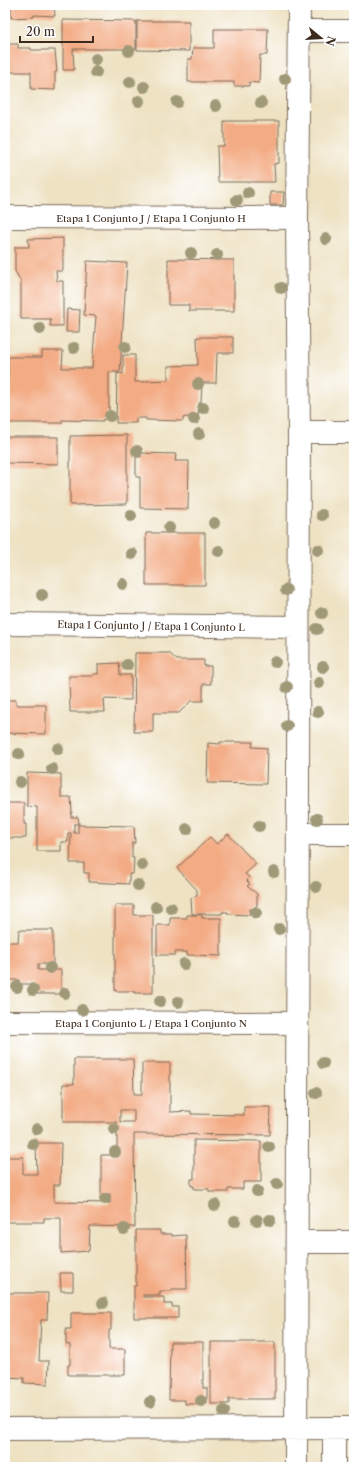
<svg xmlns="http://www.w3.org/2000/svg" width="359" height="1472" font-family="'Libre Caslon Text',serif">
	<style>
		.building { fill: #f3ab84; fill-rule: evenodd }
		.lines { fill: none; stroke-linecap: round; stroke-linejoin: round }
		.minor-casing { stroke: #7a6a58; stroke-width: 24 }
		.minor { stroke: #fff; stroke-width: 22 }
		.tree { fill: #9f9978 }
		.labels { text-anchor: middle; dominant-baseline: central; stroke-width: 3; stroke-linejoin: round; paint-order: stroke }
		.street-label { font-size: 10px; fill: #3b2a1e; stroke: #fff }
	</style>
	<rect width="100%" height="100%" fill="#fff"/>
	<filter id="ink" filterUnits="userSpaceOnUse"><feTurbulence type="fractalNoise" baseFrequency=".025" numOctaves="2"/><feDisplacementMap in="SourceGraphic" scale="8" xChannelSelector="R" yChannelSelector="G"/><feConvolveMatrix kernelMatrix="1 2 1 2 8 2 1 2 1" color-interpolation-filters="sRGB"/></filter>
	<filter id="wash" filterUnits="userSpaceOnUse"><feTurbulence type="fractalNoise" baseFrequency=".012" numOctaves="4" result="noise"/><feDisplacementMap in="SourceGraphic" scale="16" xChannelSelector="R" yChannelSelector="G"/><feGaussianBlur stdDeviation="0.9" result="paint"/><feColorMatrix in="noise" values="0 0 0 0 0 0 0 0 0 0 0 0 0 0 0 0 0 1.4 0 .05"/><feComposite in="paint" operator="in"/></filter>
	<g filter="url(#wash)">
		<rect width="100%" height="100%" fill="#eee2c3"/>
		<g id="blocks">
			<path class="building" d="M11,5H54L55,16L34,15V17L11,18Z
				M63,20L136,21V49H73L74,70H63Z
				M137,21H189V51L137,50Z
				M214,29H268L267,55H260L259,83L249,82V86H234V82H188V59H192L193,48H214Z
				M5,44H18V48H31V50H55L57,72H55V90L31,89V72H5Z
				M224,121H279V163L274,164L275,182H218L217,146H224Z
				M270,192H284L283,205H270Z
				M63,238V271H56L57,281H63V326H50L51,319H21V282L15,271V247H29L28,239Z
				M168,259L234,260V311H189V305H168Z
				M87,261L127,263L120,372H109V412H106V419H103V421L62,420V423H5V379H8V357H42V351H63L62,368H92L96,316L84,315Z
				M67,309L80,310L79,332H66Z
				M197,337H233V353H217L216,383H202L201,403H199L198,418L186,417L183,418V421L146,420V418H136V423H116L117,373L123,374V355H135V382H145V381L168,380V366L198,365Z
				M127,435V504L70,505V436Z
				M5,437H58V464L5,463Z
				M141,453L176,454L175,461H189L188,509L140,508V477H136V457H141Z
				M146,533H205V585H146Z
				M135,653H169L177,660H204V666H211V684H203V701H191L179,713H153V732H134Z
				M119,663L120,675H131V700L104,699L105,712H70L69,676H93V674H98V664Z
				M5,700H16V705H46V734L5,733Z
				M220,742H253L252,747L267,748L266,784L207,783L208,743L220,744Z
				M27,773L61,774V797H71L72,813H71V817H78L79,824H74V833H78V825L134,826L135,843H132V858H134L133,874H129V884L89,882V873H84V863H70L71,833H68V842H61V851H37V807L27,806Z
				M5,803H24V824H26V838H5Z
				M228,834L256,864L245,874L249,877L247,881L250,884L247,886L257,894V906L249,910L250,915L228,914V912H222V914H192L191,898L197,895V890L177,868L210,837L217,844Z
				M115,905H134V915H153V993H134V991H115Z
				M187,915H202V918H221V956L187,955V952H175V955H157V925H170V918H187Z
				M19,930H53V964H38V970H61V994H34V984H19V980H5V942H18Z
				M74,1059H133L134,1094H142V1063H170V1112L191,1111V1114L244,1115V1107H271L270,1135L134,1134L135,1227L90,1226L89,1251L61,1253V1218H44V1222H5V1157H23V1174H37L36,1143H61L60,1185H54V1202L110,1203V1194H101V1155H117V1122H63V1084H74ZM120,1110H134V1122H120Z
				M194,1140L261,1141V1182H243V1189H228V1192H209V1189H194V1186H191V1179H194Z
				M136,1230H160V1234H172V1236L186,1235L187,1289H172V1291H160V1295H143V1297H164V1304H172V1307H178V1318H134V1286H136Z
				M60,1273H73V1291H61Z
				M7,1293H48L47,1320H41L39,1361H49L48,1384L24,1383V1378L5,1377V1299H7Z
				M71,1313H111V1330H109V1349H125V1375H68V1365H70V1345L66,1344V1329H71Z
				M170,1342H203V1388H207V1404H185V1400H169Z
				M211,1342H275V1399H229V1404H211Z"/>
		</g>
	</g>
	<g filter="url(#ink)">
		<use href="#blocks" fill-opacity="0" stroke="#7a6a58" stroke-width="1"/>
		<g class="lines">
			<g class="minor-casing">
				<path id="minor" d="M299,31H354
					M5,217L297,218
					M299,432H354
					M5,624L298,627
					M298,834H354
					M5,1022L297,1023
					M297,1242H354
					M5,1429L354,1428
					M296,1467L299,432L297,218L299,5
					M334,1467V1428"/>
			</g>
			<use href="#minor" class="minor"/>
		</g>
		<g class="tree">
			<circle cx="129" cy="51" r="6"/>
			<circle cx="96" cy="59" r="6"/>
			<circle cx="96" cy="72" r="6"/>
			<circle cx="285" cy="79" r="6"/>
			<circle cx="130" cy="82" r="6"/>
			<circle cx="144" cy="87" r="6"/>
			<circle cx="139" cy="101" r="6"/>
			<circle cx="177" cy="102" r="6"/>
			<circle cx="261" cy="103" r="6"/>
			<circle cx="216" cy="106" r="6"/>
			<circle cx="248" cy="193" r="6"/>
			<circle cx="237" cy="200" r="6"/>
			<circle cx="326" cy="239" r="6"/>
			<circle cx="191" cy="253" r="6"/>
			<circle cx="217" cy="255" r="6"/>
			<circle cx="281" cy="288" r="6"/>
			<circle cx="40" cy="329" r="6"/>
			<circle cx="125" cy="347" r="6"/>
			<circle cx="74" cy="348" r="6"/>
			<circle cx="198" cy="384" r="6"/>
			<circle cx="203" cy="408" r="6"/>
			<circle cx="110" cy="416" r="6"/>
			<circle cx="194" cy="419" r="6"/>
			<circle cx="199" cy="434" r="6"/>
			<circle cx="137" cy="451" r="6"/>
			<circle cx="322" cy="515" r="6"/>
			<circle cx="131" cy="516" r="6"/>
			<circle cx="214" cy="523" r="6"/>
			<circle cx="169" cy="528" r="6"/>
			<circle cx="318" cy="550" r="6"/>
			<circle cx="219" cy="551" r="6"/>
			<circle cx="132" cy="554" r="6"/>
			<circle cx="123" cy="584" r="6"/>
			<circle cx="286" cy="590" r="6"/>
			<circle cx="42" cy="595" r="6"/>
			<circle cx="322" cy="613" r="6"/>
			<circle cx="317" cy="629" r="6"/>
			<circle cx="275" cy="662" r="6"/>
			<circle cx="127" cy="665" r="6"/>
			<circle cx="323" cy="667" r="6"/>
			<circle cx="319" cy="683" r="6"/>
			<circle cx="287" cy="687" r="6"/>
			<circle cx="318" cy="712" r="6"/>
			<circle cx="287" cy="726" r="6"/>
			<circle cx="58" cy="749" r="6"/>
			<circle cx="19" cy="754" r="6"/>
			<circle cx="52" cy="769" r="6"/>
			<circle cx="20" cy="782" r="6"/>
			<circle cx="317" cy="819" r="6"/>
			<circle cx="259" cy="826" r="6"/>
			<circle cx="187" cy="829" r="6"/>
			<circle cx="142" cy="865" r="6"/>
			<circle cx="274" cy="872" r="6"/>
			<circle cx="138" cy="885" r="6"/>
			<circle cx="316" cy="887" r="6"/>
			<circle cx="156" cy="907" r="6"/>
			<circle cx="171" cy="908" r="6"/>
			<circle cx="256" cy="913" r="6"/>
			<circle cx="279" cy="929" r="6"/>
			<circle cx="184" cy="964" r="6"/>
			<circle cx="50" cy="968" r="6"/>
			<circle cx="17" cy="987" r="6"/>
			<circle cx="33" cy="990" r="6"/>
			<circle cx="65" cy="993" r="6"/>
			<circle cx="160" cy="1001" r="6"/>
			<circle cx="178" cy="1002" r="6"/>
			<circle cx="82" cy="1010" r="6"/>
			<circle cx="323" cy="1063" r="6"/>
			<circle cx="316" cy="1093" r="6"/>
			<circle cx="37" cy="1129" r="6"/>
			<circle cx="114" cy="1129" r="6"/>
			<circle cx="33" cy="1144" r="6"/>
			<circle cx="269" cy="1147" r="6"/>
			<circle cx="115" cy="1152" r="6"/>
			<circle cx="277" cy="1184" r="6"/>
			<circle cx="257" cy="1191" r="6"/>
			<circle cx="105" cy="1199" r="6"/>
			<circle cx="215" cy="1205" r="6"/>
			<circle cx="257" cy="1220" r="6"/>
			<circle cx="270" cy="1220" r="6"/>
			<circle cx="235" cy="1221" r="6"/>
			<circle cx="124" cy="1229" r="6"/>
			<circle cx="103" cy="1303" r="6"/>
			<circle cx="201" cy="1401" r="6"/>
			<circle cx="150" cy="1402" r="6"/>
			<circle cx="224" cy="1411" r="6"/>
		</g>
	</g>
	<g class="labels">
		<g class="street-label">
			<text x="151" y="218">Etapa 1 Conjunto J / Etapa 1 Conjunto H</text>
			<text transform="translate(151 626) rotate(1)">Etapa 1 Conjunto J / Etapa 1 Conjunto L</text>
			<text x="151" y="1023">Etapa 1 Conjunto L / Etapa 1 Conjunto N</text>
		</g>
	</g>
	<rect width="359" height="1472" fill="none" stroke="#fff" stroke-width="20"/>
	<g transform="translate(321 38) rotate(108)" stroke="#ffffff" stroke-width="3" paint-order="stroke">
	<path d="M0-3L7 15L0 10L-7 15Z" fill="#3b2a1e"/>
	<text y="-6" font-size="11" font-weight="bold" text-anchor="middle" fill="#3b2a1e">N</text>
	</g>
	<path d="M20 36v6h73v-6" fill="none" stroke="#3b2a1e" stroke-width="2"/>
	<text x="26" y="36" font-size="12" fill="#3b2a1e" stroke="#ffffff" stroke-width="3" paint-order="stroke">20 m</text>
</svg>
